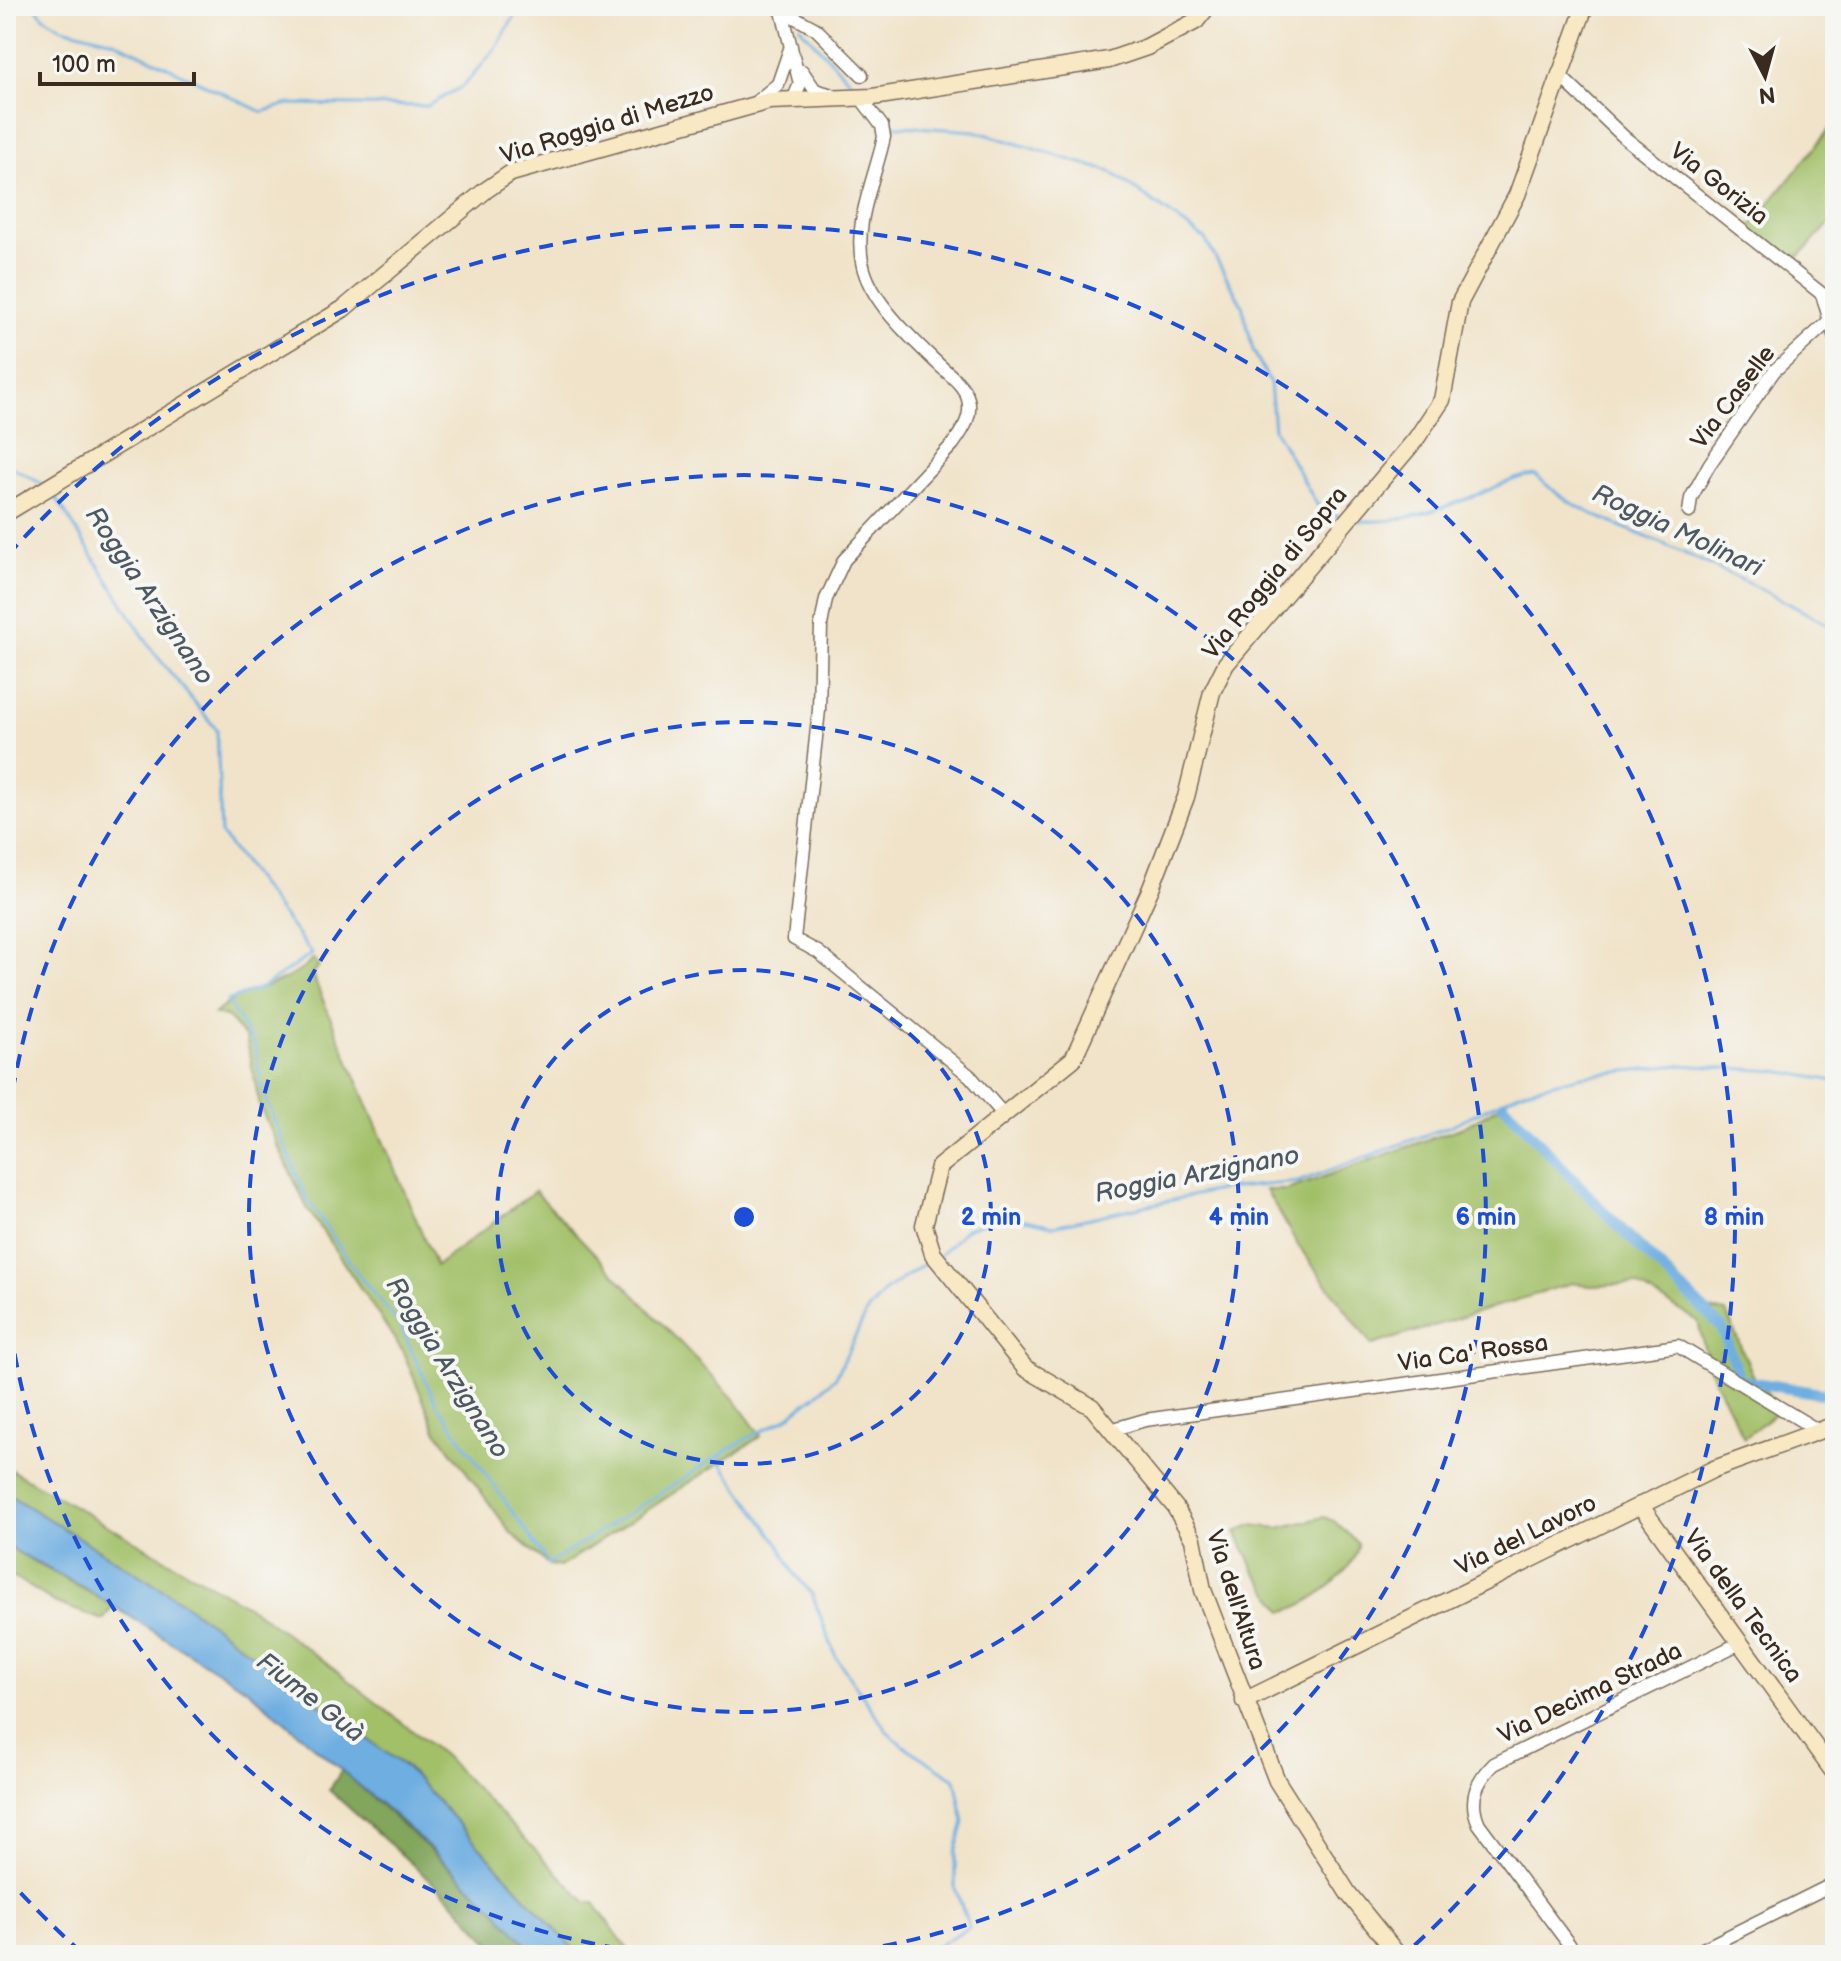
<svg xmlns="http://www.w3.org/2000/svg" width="1841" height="1961" font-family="'Balsamiq Sans',sans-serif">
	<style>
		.green { fill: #a2c068; stroke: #6e7543; stroke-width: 2 }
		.forest { fill: #81a65c; stroke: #5e683d; stroke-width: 2 }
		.water { fill: #6eaee1; stroke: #546c80; stroke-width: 2 }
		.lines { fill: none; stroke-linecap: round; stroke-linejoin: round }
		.stream { stroke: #6eaee1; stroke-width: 3 }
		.canal { stroke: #6eaee1; stroke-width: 11 }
		.street-casing { stroke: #7a6b5a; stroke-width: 15 }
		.secondary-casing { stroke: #7a6b5a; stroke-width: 19 }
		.street { stroke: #fff; stroke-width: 12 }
		.secondary { stroke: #f8e8c3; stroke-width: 16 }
		.ring { fill: none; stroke: #1d4ed8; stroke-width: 4; stroke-dasharray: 14 10 }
		.labels { text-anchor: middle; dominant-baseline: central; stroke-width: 8; stroke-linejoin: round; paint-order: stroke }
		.street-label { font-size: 24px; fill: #3b2a1e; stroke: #f6f6f2 }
		.water-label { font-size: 26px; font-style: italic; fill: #4d5862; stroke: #f6f6f2 }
		.centre { fill: #1d4ed8; stroke: #f6f6f2; stroke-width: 4 }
		.ring-label { font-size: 24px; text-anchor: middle; font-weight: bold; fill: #1d4ed8; stroke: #f6f6f2; stroke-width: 8; stroke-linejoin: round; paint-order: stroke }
	</style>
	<rect width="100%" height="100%" fill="#f6f6f2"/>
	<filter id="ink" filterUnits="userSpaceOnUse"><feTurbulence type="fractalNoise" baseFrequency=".0125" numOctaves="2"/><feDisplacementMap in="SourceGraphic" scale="16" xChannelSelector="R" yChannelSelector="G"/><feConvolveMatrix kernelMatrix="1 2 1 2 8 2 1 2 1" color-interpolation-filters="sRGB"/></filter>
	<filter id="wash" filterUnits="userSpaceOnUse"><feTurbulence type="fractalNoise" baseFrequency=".006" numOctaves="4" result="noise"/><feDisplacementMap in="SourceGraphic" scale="32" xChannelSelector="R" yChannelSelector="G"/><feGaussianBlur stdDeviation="1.8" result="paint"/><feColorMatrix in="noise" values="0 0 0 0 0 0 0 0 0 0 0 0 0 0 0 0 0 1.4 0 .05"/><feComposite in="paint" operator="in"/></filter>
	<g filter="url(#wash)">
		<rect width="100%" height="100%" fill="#f0e3c9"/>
		<path class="green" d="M1835,122V218L1793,263L1749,229Z
			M313,959L319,966L312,974L436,1266L535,1191L734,1399L761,1436L560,1567L549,1565L511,1533L436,1430L403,1352L307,1208L260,1107L246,1038L227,1017L214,1014C222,1008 231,999 240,996C261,988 300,977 313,959Z
			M1507,1102L1565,1171L1707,1310L1726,1312L1753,1375L1780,1409L1744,1438L1709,1369L1698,1321L1635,1284L1590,1286L1572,1283L1372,1345L1299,1247L1266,1190H1287L1463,1127Z
			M6,1467L254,1610L326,1663L443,1755L586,1902L594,1903L632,1955H579L408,1769L175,1597L6,1493Z
			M1324,1517L1334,1521L1358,1543C1360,1568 1306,1609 1283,1611L1255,1572L1236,1532L1251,1525L1279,1528Z
			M6,1546L113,1606L103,1620L56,1603L6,1572Z"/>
		<path class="forest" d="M342,1770L492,1906L536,1955H501L451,1899L329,1790Z"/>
		<path class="water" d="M6,1493L175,1597L408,1769L579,1955H536L492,1906L403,1823L248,1690L84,1588L6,1546Z"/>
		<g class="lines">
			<path class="stream" d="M34,6L45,18L62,28L114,41L262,112L288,104L427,106L462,87L476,72L497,47L520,6
				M799,26L859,91
				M887,125L975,131L1111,172L1205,239L1242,305L1253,350L1270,383L1274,429L1318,506L1342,518
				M6,464L44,485
				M53,493L152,650L217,730L221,834L312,954L263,987L227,1001L255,1046L262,1090L307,1199L361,1278L399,1323L436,1403L549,1564L744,1440L785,1419L815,1396L836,1377L866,1313L885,1291L930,1260
				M1354,520C1395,526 1438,510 1477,495C1498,487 1514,476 1536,475C1573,513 1623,526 1670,547C1726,571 1781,599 1835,628
				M940,1255L966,1229L991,1220L1012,1217L1053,1226L1223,1189L1298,1182L1450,1126L1525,1090L1582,1076L1680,1065L1777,1071L1835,1081
				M717,1457L779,1544L794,1573L812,1594L836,1657L887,1731L902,1745L955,1779L964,1822L955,1853V1888L969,1927L923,1955"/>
			<path class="canal" d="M1503,1104L1607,1215L1722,1328L1740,1380L1835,1396"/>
		</g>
	</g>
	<g filter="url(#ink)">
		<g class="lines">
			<g class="street-casing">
				<path id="street" d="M774,6L816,29L862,75
					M782,11L800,84L793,100
					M802,71L815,90L832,95
					M1558,74L1625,138L1822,294L1835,338
					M860,97L882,126L884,137C875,180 851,226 864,270C874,304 911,338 936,362C947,373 964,384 968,399C973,417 962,431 953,444L844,560L826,599L821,625L819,710L794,939L818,952L970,1076L1004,1115
					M756,102L778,84L791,46
					M1689,512L1691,498L1709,465L1774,371L1830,320
					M1114,1429L1145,1420L1678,1346L1817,1430
					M1577,1955L1479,1824C1468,1800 1476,1782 1494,1764L1740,1643
					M1691,1955L1835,1883"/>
			</g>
			<g class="secondary-casing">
				<path id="secondary" d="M6,513L343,309L486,190L511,173L769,101L873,97L1109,60L1147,47L1196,21L1208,6
					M1640,1505L1835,1774
					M1244,1701L1714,1469L1835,1425
					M1398,1955L1348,1893L1277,1781L1203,1590L1193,1539L1175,1507L1092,1407L1025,1368L933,1254L924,1225L939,1167L1073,1059L1151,888L1186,797L1212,692L1226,664L1416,439L1442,400L1460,302L1517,195L1585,6"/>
			</g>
			<use href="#street" class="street"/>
			<use href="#secondary" class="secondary"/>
		</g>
	</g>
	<g class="ring">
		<circle cx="744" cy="1217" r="247"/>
		<circle cx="744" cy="1217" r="495"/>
		<path d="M666 1955A742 742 0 0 1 6 1295M6 1139A742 742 0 1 1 822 1955"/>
		<path d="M82 1953A990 990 0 0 1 8 1879M8 555A990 990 0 1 1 1406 1953"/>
	</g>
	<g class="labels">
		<g class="street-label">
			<text transform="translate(607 124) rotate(-17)">Via Roggia di Mezzo</text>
			<text transform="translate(1719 184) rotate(38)">Via Gorizia</text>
			<text transform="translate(1733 397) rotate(-53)">Via Caselle</text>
			<text transform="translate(1275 573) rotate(-51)">Via Roggia di Sopra</text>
			<text transform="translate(1473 1353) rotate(-8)">Via Ca' Rossa</text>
			<text transform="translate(1526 1535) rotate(-26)">Via del Lavoro</text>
			<text transform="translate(1236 1600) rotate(72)">Via dell'Altura</text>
			<text transform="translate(1743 1606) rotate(54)">Via della Tecnica</text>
			<text transform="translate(1590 1693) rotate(-26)">Via Decima Strada</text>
		</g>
		<g class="water-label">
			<text transform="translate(1677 531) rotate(25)">Roggia Molinari</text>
			<text transform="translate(149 596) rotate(56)">Roggia Arzignano</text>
			<text transform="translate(1197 1175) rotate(-11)">Roggia Arzignano</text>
			<text transform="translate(447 1368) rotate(58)">Roggia Arzignano</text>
			<text transform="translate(310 1698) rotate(38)">Fiume Guà</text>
		</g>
	</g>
	<circle cx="744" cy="1217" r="12" class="centre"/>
	<g class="ring-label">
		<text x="991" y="1225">2 min</text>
		<text x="1239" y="1225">4 min</text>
		<text x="1486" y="1225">6 min</text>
		<text x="1734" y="1225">8 min</text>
	</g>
	<rect width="1841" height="1961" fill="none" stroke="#f6f6f2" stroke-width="32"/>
	<g transform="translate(1765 76) rotate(174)" stroke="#f6f6f2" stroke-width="6" paint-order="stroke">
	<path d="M0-6L14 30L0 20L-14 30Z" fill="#3b2a1e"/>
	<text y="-12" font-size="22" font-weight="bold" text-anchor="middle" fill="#3b2a1e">N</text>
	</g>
	<path d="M40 72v12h154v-12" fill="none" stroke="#3b2a1e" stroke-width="4"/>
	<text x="52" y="72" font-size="24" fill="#3b2a1e" stroke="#f6f6f2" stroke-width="6" paint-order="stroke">100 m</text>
</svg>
